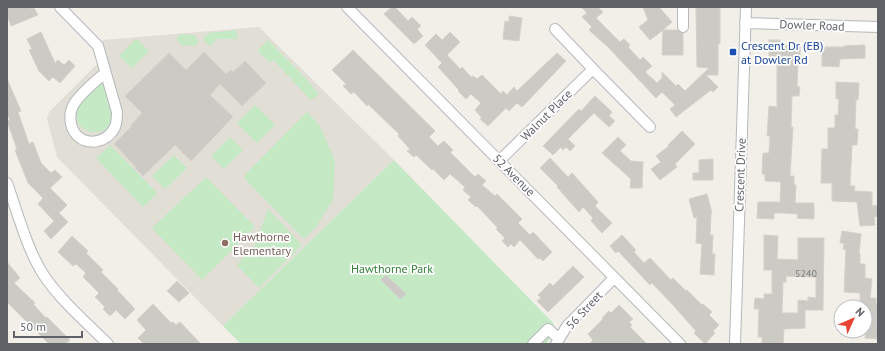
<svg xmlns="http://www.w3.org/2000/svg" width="885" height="351" font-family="'PT Sans',sans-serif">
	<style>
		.education { fill: #e1ded6 }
		.green { fill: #c5e8c5 }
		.building { fill: #cccac5; stroke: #d6d1c6; fill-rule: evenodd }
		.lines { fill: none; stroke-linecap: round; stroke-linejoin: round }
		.minor-casing { stroke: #b5b8bc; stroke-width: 12 }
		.minor { stroke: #fff; stroke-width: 10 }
		.transit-dot { fill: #1a4fb4; stroke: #fff; stroke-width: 1.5 }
		.education-dot { fill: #8d6e63; stroke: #fff; stroke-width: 1.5 }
		.labels { text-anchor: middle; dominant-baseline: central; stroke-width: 3.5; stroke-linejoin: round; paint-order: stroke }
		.number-label { font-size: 10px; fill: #7a7d7f }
		.street-label { font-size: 12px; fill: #5f6368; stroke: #fff }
		.transit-label { font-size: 12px; fill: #164399; stroke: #fff; text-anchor: start }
		.education-label { font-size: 12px; fill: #785e54; stroke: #fff; text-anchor: start }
		.park-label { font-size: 12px; fill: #348238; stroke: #fff }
	</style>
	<rect width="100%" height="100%" fill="#f1efe8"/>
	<path class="education" d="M259,27L394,160L223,326L57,157L47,119L49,112L99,62L103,40Z"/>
	<path class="green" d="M236,30L238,39H217L210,46L203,39L209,33Z
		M181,34L194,35L198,40L197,46L181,45L177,40L178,36Z
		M136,38L149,51L132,68L119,56Z
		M268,40L301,73L319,94L311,100L273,60L270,63L257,51Z
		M101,82L104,84C107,94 113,107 112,117C111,138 78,137 76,116C76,112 76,107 79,104C85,96 94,89 101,82Z
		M255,105L275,125L257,143L237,123Z
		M307,112L320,126L335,161L333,200L316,227L304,239L245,179V175Z
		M230,137L243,150L224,169L211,156Z
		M110,145L157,193L143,207L96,158Z
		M174,155L187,168L165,189L152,176Z
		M394,160L554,324L550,338L546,344H241L223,326Z
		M206,177L255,227L202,280L152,228Z
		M268,209L302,245L259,288L237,265L256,243Z"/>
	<path class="building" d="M7,7H30L31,9L34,8L38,15L11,26L7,15Z
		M392,7H395L408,21L412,17L421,26L417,29L423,36L414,44L384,14Z
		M581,7H598L603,12L596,18L620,42L624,39L630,45L628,47L640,60L643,57L652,66L645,72L657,83L662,78V72L676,86L678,84L685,91L709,68L697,67L696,7H720V44H718V75H706L718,87L713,92L711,90L676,117L670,109L675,105L662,92L656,98L608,47L589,30L592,27L582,17L587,13Z
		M643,7H659L672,22L663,30H677L683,33V55H662L663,30L650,40L639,27L648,20Z
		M509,16L522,18L519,41L503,39L505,21L509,22Z
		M41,32L55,63L58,60L64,65L69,60L75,66L60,83L53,77L49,81L39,71L29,50L32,49L27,39Z
		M450,32L460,42L447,55L460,69L462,67L471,77L473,76L477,79L482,75L501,94L503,91L507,95L514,87L517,91L557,53L566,61L522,107L517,103L509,111L506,108L488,126L480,119L482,118L475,110L481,103L471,94L466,99L458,91L459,90L438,67L442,63L425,45L436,34L442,40Z
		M769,40H780V45H800V62H798L797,87H800L799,96H792L791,127H793L790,176H794V185H796L795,203H814V219L797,218L798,214L782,213H774V219L757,218L758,202H780L781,182L765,181V174H762L763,153H769L770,136H767L769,106L777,107V63H769Z
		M865,45V58L840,59L839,67L822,66V47H844V46Z
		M353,50L435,131L429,137L438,146L444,141L453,150L450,152L475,177L478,174L486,181L482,185L495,196L497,194L522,219L518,223L530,235L533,232L552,252L543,261L540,258L538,259L520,240L514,247L511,244L508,247L502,241L505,238L496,229L498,228L477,206L476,207L468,200L471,197L463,190L465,187L450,174L444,180L433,169L432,170L416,155L414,157L407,151L410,149L398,136L399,134L368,104L367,106L354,92L351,94L343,86L346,84L332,70Z
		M204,52L226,74L231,70L233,72L245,61L266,83L242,106L220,84L210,95L233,117L191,161L175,145L143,176L135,168L136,167L114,144L132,126L131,125L142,113L125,96L169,53L186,70Z
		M7,79L21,111L18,112L29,144L33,142L41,163L51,173L55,170L62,177L50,188L67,205L59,213L68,222L51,239L44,231L54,221L38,204L43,198L28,183L15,150L17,149L7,121L10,120L7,114Z
		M836,82L859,83L858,100L856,99L855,129H858L857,145H852L850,186H855L854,191L872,192V206L878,205V216L874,217L875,225L860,226L857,202L832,201V183H821L822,149H828V128H835V115H838L839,99H836Z
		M595,96L612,112L609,116L615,121L609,127L594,113L568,139L575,146L570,151L566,147L563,150L561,147L553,155L543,146L579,109L581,111Z
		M682,131L695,144L675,164L677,167L660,180L651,169L661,162L656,156L669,146L668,145Z
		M618,137L626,145L620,151L631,161L643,162L642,188H630L631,179L602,153Z
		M550,158L568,177L572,173L598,202L595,206L612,223L602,233L591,221L593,218L583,207L579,212L557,187L558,186L540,168Z
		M713,159V180H693V173H699V160Z
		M707,194L712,213H711L710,235H713L712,254H715L714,275L700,274L702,244L696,243L697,217L694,218L689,199Z
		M842,231L861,234L859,253H860V264H865V278L872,279L870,298H876V304H878V339L865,338L867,313H865V307H860V293L844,292L846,250L843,249L844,243H840Z
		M622,235L636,250L634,252L644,263L650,258L671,280L673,278L686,291L687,290L702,305L703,304L712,312L709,315L719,325L713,331L715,333L705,344L694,333L696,331L672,304L652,283L650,285L618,251L616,253L610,246Z
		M764,235L778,236L777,259L798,260V238H824L823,310H805V328L784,329L783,344H762V337H758L759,309H754L755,298L764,299V294H772V270H764ZM786,276L816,277V298L808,297V301L798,300V313H782L783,282H786Z
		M72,236L88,251L86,253L103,270L101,272L118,289L117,290L135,309L125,319L116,310L110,316L103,309L105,307L95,297L99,293L83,277L86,273L76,264L73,266L58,252Z
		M7,262L20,278L14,283L35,303L33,304L46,318L47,317L70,340L65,344H49L7,302Z
		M573,266L584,277L548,312L537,301L541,298L538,295L550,283L553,286Z
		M386,275L406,294L400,299L381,280Z
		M177,281L189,293L179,302L167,291Z
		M153,304L171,323L173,322L176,325L180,322L201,344H144L138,338L146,330L137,320Z
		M619,305L633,319L629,322L632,325L630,327L647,344H589L593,340L588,334L603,319L602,318L609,311L611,313Z"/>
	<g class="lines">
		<g class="minor-casing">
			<path id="minor" d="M60,7L98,46L117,112C117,117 117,122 115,127C106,146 77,148 71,124C70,118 70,111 73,106C78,95 96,81 105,73
				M347,7L680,344
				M745,23L878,27
				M683,27V7
				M555,29L593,69
				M499,161L593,69L650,127
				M7,183C17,211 27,249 43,274C59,299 87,323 108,344
				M533,344L548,329L559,339
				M556,344L567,326L614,278
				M735,344L746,7"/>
		</g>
		<use href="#minor" class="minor"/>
	</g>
	<rect class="transit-dot" x="729" y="48" width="8" height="8" rx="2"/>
	<circle class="education-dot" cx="225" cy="243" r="4"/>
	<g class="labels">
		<g class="number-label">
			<text x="806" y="273">5240</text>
		</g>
		<g class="street-label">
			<text transform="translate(812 25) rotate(2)">Dowler Road</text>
			<text transform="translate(546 115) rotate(-45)">Walnut Place</text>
			<text transform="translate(514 175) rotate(45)">52 Avenue</text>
			<text transform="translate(740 175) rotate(-88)">Crescent Drive</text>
			<text transform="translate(584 310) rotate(-47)">56 Street</text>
		</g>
		<g class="transit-label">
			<text x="741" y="45">Crescent Dr (EB)<tspan x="741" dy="14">at Dowler Rd</tspan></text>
		</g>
		<g class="education-label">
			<text x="233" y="236">Hawthorne<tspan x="233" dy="14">Elementary</tspan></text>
		</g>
		<g class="park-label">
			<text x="392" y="268">Hawthorne Park</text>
		</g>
	</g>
	<rect width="885" height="351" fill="none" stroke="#5f6368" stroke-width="16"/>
	<g transform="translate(853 319) rotate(45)"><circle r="19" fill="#ffffff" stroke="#bfc1c3"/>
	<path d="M0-3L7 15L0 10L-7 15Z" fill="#ea4335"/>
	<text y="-6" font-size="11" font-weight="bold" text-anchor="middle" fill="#5f6368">N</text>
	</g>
	<path d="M14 331v6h68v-6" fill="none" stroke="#5f6368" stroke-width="2"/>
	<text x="20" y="331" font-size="12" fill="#5f6368" stroke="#ffffff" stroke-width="3" paint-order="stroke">50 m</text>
</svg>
